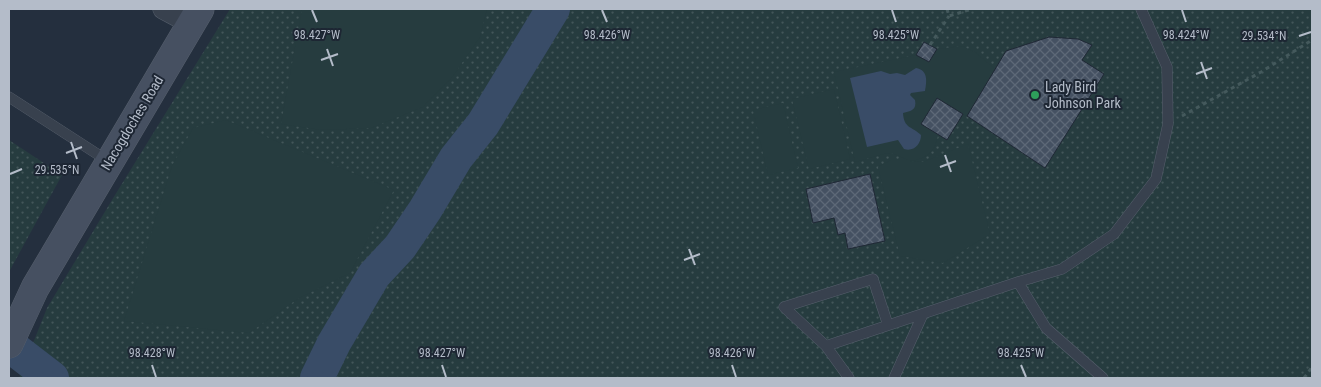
<svg xmlns="http://www.w3.org/2000/svg" width="1321" height="387" font-family="'Roboto Condensed',sans-serif">
	<style>
		.green { fill: url(#green-dots) }
		.pitch { fill: #263c3f }
		.water { fill: #394c67 }
		.lines { fill: none; stroke-linecap: round; stroke-linejoin: round }
		.river { stroke: #394c67; stroke-width: 34 }
		.building { fill: url(#building-cross-hatch); stroke: #1f2835 }
		.lane-casing { stroke: #565f6c; stroke-width: 11 }
		.street-casing { stroke: #565f6c; stroke-width: 21 }
		.secondary-casing { stroke: #565f6c; stroke-width: 29 }
		.path { stroke: #44595c; stroke-width: 3; stroke-dasharray: 4 4; stroke-linecap: butt }
		.lane { stroke: #38414e; stroke-width: 10 }
		.street { stroke: #38414e; stroke-width: 20 }
		.secondary { stroke: #465061; stroke-width: 28 }
		.ticks { fill: none; stroke: #b4bcc9; stroke-width: 2 }
		.leisure-dot { fill: #2e9e5b; stroke: #1d2633; stroke-width: 2 }
		.labels { text-anchor: middle; dominant-baseline: central; stroke-width: 4; stroke-linejoin: round; paint-order: stroke }
		.poi-label { font-size: 14px; fill: #b4bcc9; stroke: #1d2633; text-anchor: start }
		.street-label { font-size: 14px; fill: #b4bcc9; stroke: #1d2633 }
		.ticks-label { font-size: 12px; text-anchor: middle; fill: #b4bcc9; stroke: #1d2633; stroke-width: 4; stroke-linejoin: round; paint-order: stroke }
	</style>
	<defs>
		<pattern id="green-dots" width="8" height="8" patternUnits="userSpaceOnUse" patternTransform="scale(1.25)"><rect width="8" height="8" fill="#263c3f"/><path d="M2 2h.1M6 6h.1" fill="none" stroke="#435659" stroke-width="1.8" stroke-linecap="round"/></pattern>
		<pattern id="building-cross-hatch" width="8" height="8" patternUnits="userSpaceOnUse" patternTransform="scale(1.25)"><rect width="8" height="8" fill="#455162"/><path d="M0 0l8 8M0 8l8-8" fill="none" stroke="#5d6877"/></pattern>
	</defs>
	<rect width="100%" height="100%" fill="#242f3e"/>
	<path class="green" d="M230,9H1312V378H19L47,308L115,195Z
		M9,140L62,175L9,272Z"/>
	<path class="pitch" d="M302,9H487L480,37L453,76L423,107L371,128L322,130L281,124Z
		M962,46L975,52L995,69L967,116L937,98C939,125 945,157 910,161L923,162L968,144L990,234L943,263L900,256L878,167L891,160H908L894,154L887,153L855,162L834,72L916,55L929,62L937,49Z
		M834,89L850,159L809,169L792,99Z
		M783,103L798,168L768,175L753,110Z
		M226,120L394,190L350,273L299,298L249,333L124,321L172,166L193,128Z"/>
	<path class="water" d="M916,68C928,70 927,81 925,91L911,93L910,95L915,100C917,110 911,111 903,113C904,129 912,126 921,135C921,144 914,152 904,149L898,140L867,147L850,78L881,71L890,74L897,73L905,75Z"/>
	<g class="lines">
		<path class="river" d="M9,345L52,378
			M317,378L334,343L374,275L400,247L425,210L456,158L483,124L553,9"/>
	</g>
	<path class="building" d="M1049,37L1078,39L1092,45L1082,60L1104,74L1045,168L967,116L1006,51Z
		M924,42L937,49L929,62L916,55Z
		M937,98L963,114L947,140L921,124Z
		M870,174L885,241L848,249L845,233L838,235L834,218L813,223L806,189Z"/>
	<g class="lines">
		<g class="lane-casing">
			<path id="lane" d="M9,97L108,161
				M1018,282L1046,328L1103,378
				M826,346L1018,282L1062,269L1114,234L1156,179L1168,124L1167,67L1141,9
				M849,378L826,346L784,307L873,279L888,325
				M894,378L923,314"/>
		</g>
		<g class="street-casing">
			<path id="street" d="M163,9L191,24"/>
		</g>
		<g class="secondary-casing">
			<path id="secondary" d="M9,344L35,288L200,9"/>
		</g>
		<path class="path" d="M947,9L949,16L972,9
			M930,45L949,16
			M1182,116L1261,72L1312,40
			M1304,378L1312,367"/>
		<use href="#lane" class="lane"/>
		<use href="#street" class="street"/>
		<use href="#secondary" class="secondary"/>
	</g>
	<path class="ticks" d="M312,10L317,22M602,10L607,22M892,10L896,22M1182,10L1186,22M1299,36L1311,32M327,49L333,66M321,60L338,54M1201,62L1207,79M1196,74L1212,68M71,142L77,159M66,153L82,147M945,155L951,172M940,167L956,161M10,174L22,169M689,249L695,265M684,260L700,254M152,365L156,377M442,365L446,377M732,365L736,377M1021,365L1026,377"/>
	<circle class="leisure-dot" cx="1035" cy="95" r="5"/>
	<g class="labels">
		<g class="poi-label">
			<text x="1045" y="87">Lady Bird<tspan x="1045" dy="16">Johnson Park</tspan></text>
		</g>
		<g class="street-label">
			<text transform="translate(132 123) rotate(-59)">Nacogdoches Road</text>
		</g>
	</g>
	<g class="ticks-label">
		<text x="317" y="39">98.427°W</text>
		<text x="607" y="39">98.426°W</text>
		<text x="896" y="39">98.425°W</text>
		<text x="1186" y="39">98.424°W</text>
		<text x="1264" y="40">29.534°N</text>
		<text x="57" y="174">29.535°N</text>
		<text x="152" y="357">98.428°W</text>
		<text x="442" y="357">98.427°W</text>
		<text x="732" y="357">98.426°W</text>
		<text x="1021" y="357">98.425°W</text>
	</g>
	<rect width="1321" height="387" fill="none" stroke="#b4bcc9" stroke-width="20"/>
</svg>
